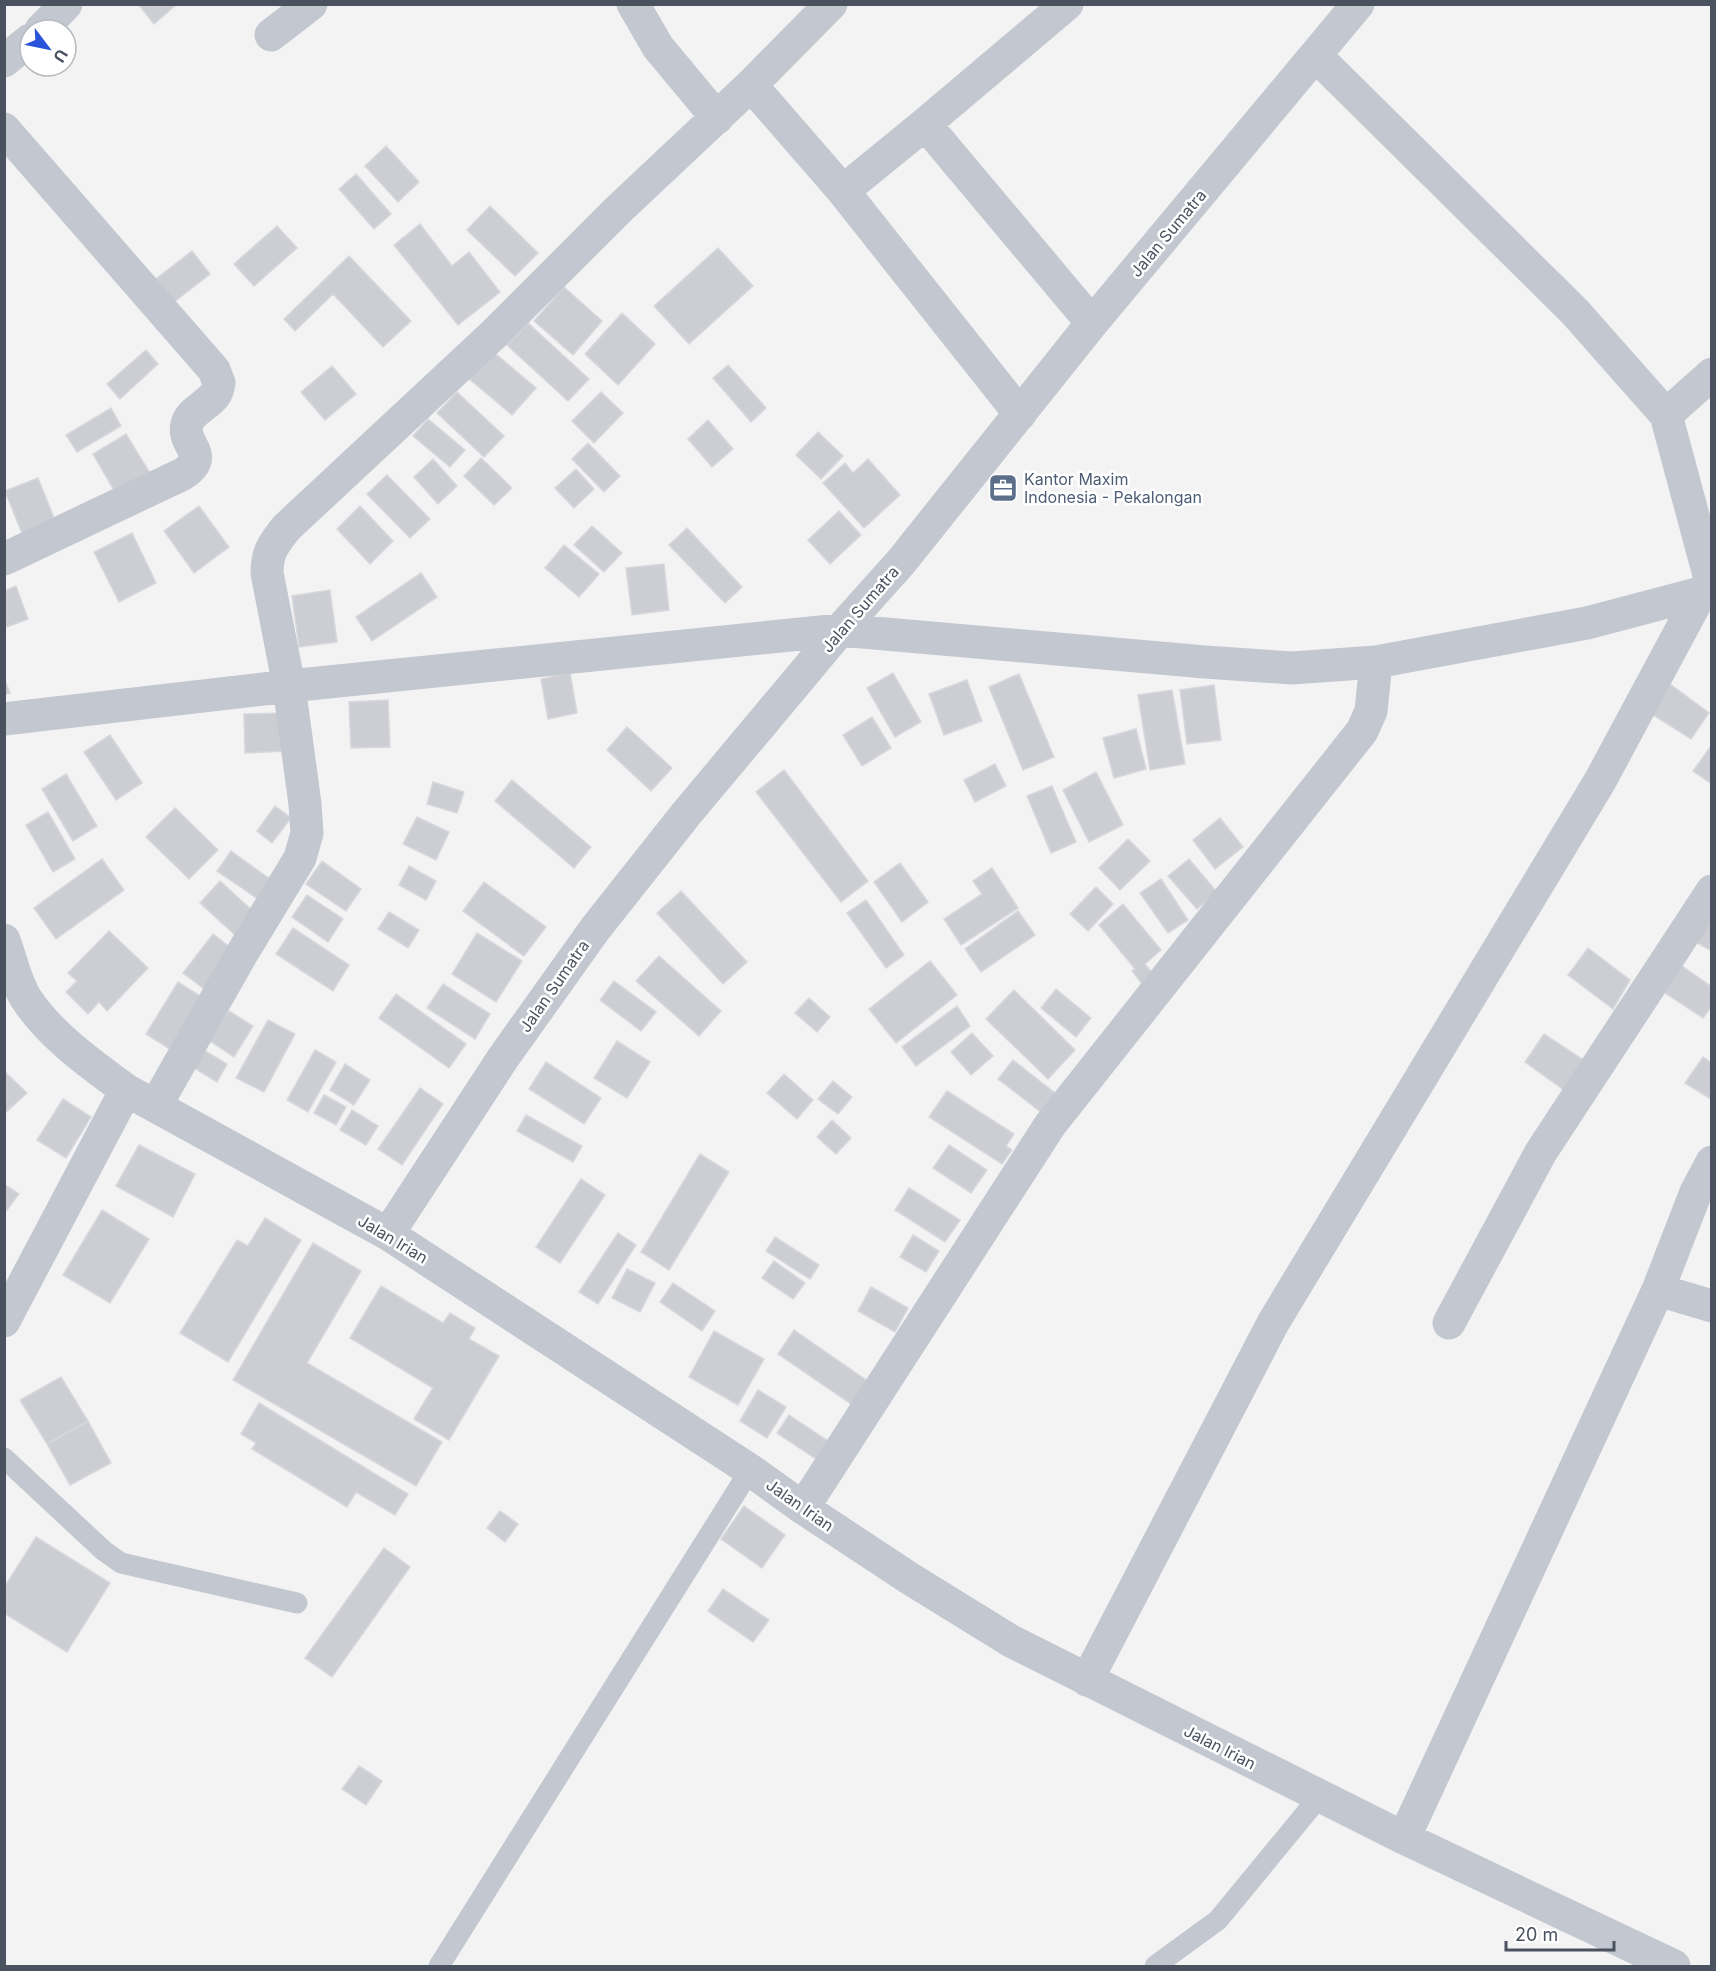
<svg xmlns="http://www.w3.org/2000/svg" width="1716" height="1971" font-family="Inter,sans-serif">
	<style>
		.building { fill: #cdced4; stroke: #d7d8dd; stroke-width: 1.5 }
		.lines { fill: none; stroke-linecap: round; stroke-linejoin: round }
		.lane { stroke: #c2c7d0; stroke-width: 21 }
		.street { stroke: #c2c7d0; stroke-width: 33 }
		.labels { text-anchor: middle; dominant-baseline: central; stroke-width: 5; stroke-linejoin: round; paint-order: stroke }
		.street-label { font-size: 16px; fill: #4b525f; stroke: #fff }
		.service-label { font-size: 16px; fill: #4e5e75; stroke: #fff; text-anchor: start }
	</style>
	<rect width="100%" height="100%" fill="#f4f3f3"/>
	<path class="building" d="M138,4H177L154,24Z
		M386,146L419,182L398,202L365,166Z
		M356,174L391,214L374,229L339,189Z
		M490,206L538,253L515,276L467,230Z
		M420,224L452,266L469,252L500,292L458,325L394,245Z
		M277,226L297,248L254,286L234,264Z
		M718,248L753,286L689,344L654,306Z
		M192,251L210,274L174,302L156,279Z
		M349,256L411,321L383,347L333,294L295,331L284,319Z
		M564,287L602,321L573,355L534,321Z
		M622,313L655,344L618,385L585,354Z
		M528,323L589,379L568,401L507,345Z
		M146,350L158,364L120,399L107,384Z
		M491,350L536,388L512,415L467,377Z
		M728,365L766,408L751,422L713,378Z
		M332,366L356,394L325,420L301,392Z
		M457,392L504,436L484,457L437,413Z
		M601,392L623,413L594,443L572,421Z
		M111,408L121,426L77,452L66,435Z
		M428,419L465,450L450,467L413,436Z
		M708,420L733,449L712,467L688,439Z
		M818,432L843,456L821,479L796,455Z
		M126,434L153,478L119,499L93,454Z
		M588,443L620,476L604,492L572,459Z
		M481,458L512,488L494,505L464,476Z
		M433,459L457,486L438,504L414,477Z
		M868,459L900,495L864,528L823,483L845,463L853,473Z
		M576,469L594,489L574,508L555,488Z
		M387,475L430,519L410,538L367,494Z
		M38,478L58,528L25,541L5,491Z
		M199,506L229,547L194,573L164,531Z
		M360,506L393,541L370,564L337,529Z
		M839,511L861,535L830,564L808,540Z
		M592,526L622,553L604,572L574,545Z
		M687,528L742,587L725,603L669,545Z
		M132,533L156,583L119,602L94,552Z
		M564,545L599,574L579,597L545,568Z
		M664,564L669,610L632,615L626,568Z
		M421,573L437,597L372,641L356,617Z
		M16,586L28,619L4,628V591Z
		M330,590L337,642L299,647L292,596Z
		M570,673L577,713L548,719L541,679Z
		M893,673L921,722L895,737L867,688Z
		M1019,674L1054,757L1023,770L989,687Z
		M4,678L10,693L4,695Z
		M967,680L982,721L944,735L929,694Z
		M1670,684L1709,713L1691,739L1650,713Z
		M1214,685L1221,740L1187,744L1180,690Z
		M1172,690L1185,764L1150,770L1138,695Z
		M388,700L390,747L351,748L349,702Z
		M285,713L286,751L245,753L244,714Z
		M872,717L891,748L862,766L843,735Z
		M627,727L672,768L651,791L607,750Z
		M1136,729L1146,769L1114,778L1103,738Z
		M110,735L142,783L116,800L84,752Z
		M1711,746H1712V784L1693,771Z
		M995,764L1006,786L975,802L964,780Z
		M784,770L868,881L841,902L756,792Z
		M1096,772L1123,825L1089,842L1063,790Z
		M66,774L97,826L73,841L42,789Z
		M512,780L591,847L574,868L495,801Z
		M433,782L464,792L457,813L427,804Z
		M1052,786L1076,842L1051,853L1027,796Z
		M275,806L291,818L272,843L257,831Z
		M175,808L218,850L189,879L146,837Z
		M48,812L75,859L53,872L26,825Z
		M417,817L449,832L436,860L403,844Z
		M1220,818L1243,847L1215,869L1193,840Z
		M1128,839L1150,861L1120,890L1099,868Z
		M231,851L274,882L261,901L217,871Z
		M102,859L124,890L56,939L34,908Z
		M1189,859L1217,892L1197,909L1168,876Z
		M322,861L361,889L346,911L306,884Z
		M900,863L928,902L902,922L874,882Z
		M409,866L436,881L426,900L399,885Z
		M992,868L1018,908L961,945L944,919L982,894L973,881Z
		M1161,879L1188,920L1168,933L1140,893Z
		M220,881L255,913L235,935L200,903Z
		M484,882L546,927L524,956L463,911Z
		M1096,887L1113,904L1088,931L1070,914Z
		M681,891L747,962L723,984L657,913Z
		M307,895L343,919L328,942L292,917Z
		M866,900L904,955L886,968L847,913Z
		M1123,904L1161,950L1145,964L1153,974L1142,984L1132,971L1135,969L1099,925Z
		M1018,911L1035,935L981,972L965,949Z
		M389,912L419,930L408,948L378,929Z
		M1712,913V951L1686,937Z
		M293,928L349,965L333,991L276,954Z
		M109,931L148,968L107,1011L99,1002L88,1014L66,992L77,981L68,973Z
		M477,933L522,961L496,1002L452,974Z
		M213,934L236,952L207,991L183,973Z
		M1588,948L1630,980L1613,1009L1568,975Z
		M659,956L721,1011L699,1036L636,981Z
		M1672,959L1712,987V1006L1703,1018L1656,987Z
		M930,961L957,995L896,1043L869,1009Z
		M614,981L656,1012L641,1031L600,1000Z
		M178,982L211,1003L179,1055L146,1034Z
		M443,984L490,1014L475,1039L427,1008Z
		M1056,989L1091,1018L1076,1037L1041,1008Z
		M1014,990L1075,1050L1048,1079L986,1019Z
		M396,994L466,1044L449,1068L379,1018Z
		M809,998L830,1017L817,1032L795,1013Z
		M957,1006L970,1026L916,1066L902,1047Z
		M229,1011L253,1026L234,1057L210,1041Z
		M268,1020L295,1034L264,1092L236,1078Z
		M972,1033L993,1056L971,1075L951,1052Z
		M1544,1034L1588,1063L1568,1093L1525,1062Z
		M617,1041L650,1062L627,1098L594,1078Z
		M202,1049L227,1064L217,1082L191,1066Z
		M315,1050L336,1062L308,1112L287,1100Z
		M1703,1057L1712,1063V1100L1685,1083Z
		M1013,1060L1060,1097L1046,1116L998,1079Z
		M546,1062L601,1098L584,1124L529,1089Z
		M345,1064L370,1080L354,1105L330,1090Z
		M4,1071L27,1093L4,1114Z
		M784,1074L813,1100L797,1119L767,1093Z
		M833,1081L852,1097L838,1114L818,1099Z
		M420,1088L443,1104L402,1165L378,1149Z
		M947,1091L1014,1134L1006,1146L1012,1150L1002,1164L929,1117Z
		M324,1095L346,1107L336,1125L314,1113Z
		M63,1099L91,1117L66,1158L37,1140Z
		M352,1110L378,1126L366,1145L340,1130Z
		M526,1115L582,1146L573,1162L517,1131Z
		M832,1120L851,1138L836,1154L817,1137Z
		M139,1145L195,1174L173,1217L116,1186Z
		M949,1145L987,1170L971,1193L933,1168Z
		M700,1154L729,1172L669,1270L641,1252Z
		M581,1179L605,1195L560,1263L536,1247Z
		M4,1184L19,1194L4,1214Z
		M909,1188L960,1220L945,1242L895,1210Z
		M102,1210L149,1239L110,1303L63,1275Z
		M265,1218L301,1240L228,1362L180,1333L237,1240L248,1246Z
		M618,1233L636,1245L598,1304L579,1292Z
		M913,1235L939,1251L926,1272L900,1257Z
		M775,1237L819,1265L810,1279L766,1251Z
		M313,1243L361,1271L307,1363L442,1442L416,1486L233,1380Z
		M774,1261L805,1283L793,1299L762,1278Z
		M627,1269L655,1283L640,1312L612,1298Z
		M673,1283L715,1311L702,1331L660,1302Z
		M381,1286L443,1323L450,1313L475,1328L469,1339L499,1356L449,1440L414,1419L433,1388L350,1338Z
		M871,1287L908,1308L895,1332L858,1311Z
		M794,1330L869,1382L854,1406L778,1354Z
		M714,1331L764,1359L738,1405L689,1377Z
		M61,1377L88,1421L47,1444L20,1400Z
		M758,1390L786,1407L767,1438L740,1421Z
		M259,1403L408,1494L395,1515L356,1492L347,1507L252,1449L256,1443L241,1434Z
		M789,1415L831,1443L819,1461L777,1433Z
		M88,1421L111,1463L70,1485L47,1444Z
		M744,1506L785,1535L762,1568L721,1539Z
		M500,1511L518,1524L505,1542L487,1528Z
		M36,1537L110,1583L67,1652L4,1613V1588Z
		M384,1548L410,1567L332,1677L305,1658Z
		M723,1589L769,1620L753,1642L708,1611Z
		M359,1766L382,1781L366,1805L342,1789Z"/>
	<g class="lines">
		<path class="lane" d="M4,1458L104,1551L121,1563L297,1603
			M439,1966L750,1470
			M1155,1966L1218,1920L1320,1796"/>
		<path class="street" d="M633,4L658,47L717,118
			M831,4L751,85L843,191L1020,414
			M41,30L66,4
			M271,35L311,4
			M1316,56L1575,312L1666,415L1712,586
			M4,61L30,40
			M925,124L1092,323
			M4,129L214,370L219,383C218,388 217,393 214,396C207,405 190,412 187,424C181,445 212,455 183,474L4,559
			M843,191L925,124L1067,4
			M1666,415L1712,374
			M4,719L289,686L840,630L1205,662L1292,668L1376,662L1587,623L1712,590
			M4,940C11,959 16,984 27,1000C52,1037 91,1064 126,1090L388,1234L750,1470L803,1508L909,1578L1011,1641L1404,1838L1674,1966
			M156,1105L241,955L300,858L307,833L305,804L289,686L267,573C267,552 273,545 286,528L494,334L619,209L751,85
			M388,1234L503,1058L595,929L686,814L840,630L901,562L1092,323L1358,4
			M1658,1290L1696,1192L1712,1162
			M4,1321L126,1090
			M1449,1323L1541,1152L1712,891
			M803,1508L1050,1125L1362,731L1371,711L1376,662
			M1087,1680L1273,1323L1600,781L1702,591
			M1404,1838L1658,1290L1712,1306"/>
	</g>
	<defs>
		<g id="office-square" transform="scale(1.5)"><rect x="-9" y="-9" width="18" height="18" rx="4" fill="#5c6f8a" stroke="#fff"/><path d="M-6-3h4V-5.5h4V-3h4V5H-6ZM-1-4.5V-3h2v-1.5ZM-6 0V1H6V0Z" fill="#fff"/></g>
	</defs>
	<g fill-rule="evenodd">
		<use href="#office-square" x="1003" y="488"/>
	</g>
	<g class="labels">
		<g class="street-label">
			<text transform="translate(1168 233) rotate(-50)">Jalan Sumatra</text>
			<text transform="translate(860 609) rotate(-49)">Jalan Sumatra</text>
			<text transform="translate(554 986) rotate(-55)">Jalan Sumatra</text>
			<text transform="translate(393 1239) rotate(31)">Jalan Irian</text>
			<text transform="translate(800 1505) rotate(35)">Jalan Irian</text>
			<text transform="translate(1220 1747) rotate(27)">Jalan Irian</text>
		</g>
		<g class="service-label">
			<text x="1024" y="479">Kantor Maxim<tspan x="1024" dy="18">Indonesia - Pekalongan</tspan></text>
		</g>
	</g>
	<rect width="1716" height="1971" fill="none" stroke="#4b525f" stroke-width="12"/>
	<g transform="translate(48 48) rotate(122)"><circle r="28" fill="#ffffff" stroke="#b7babf" stroke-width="1.5"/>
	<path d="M0-4.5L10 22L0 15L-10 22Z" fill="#2953d8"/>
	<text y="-9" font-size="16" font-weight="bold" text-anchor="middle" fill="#4b525f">U</text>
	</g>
	<path d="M1506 1941v9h108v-9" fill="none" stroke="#4b525f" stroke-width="3"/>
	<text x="1515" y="1941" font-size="18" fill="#4b525f" stroke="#ffffff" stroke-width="4.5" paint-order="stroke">20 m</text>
</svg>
